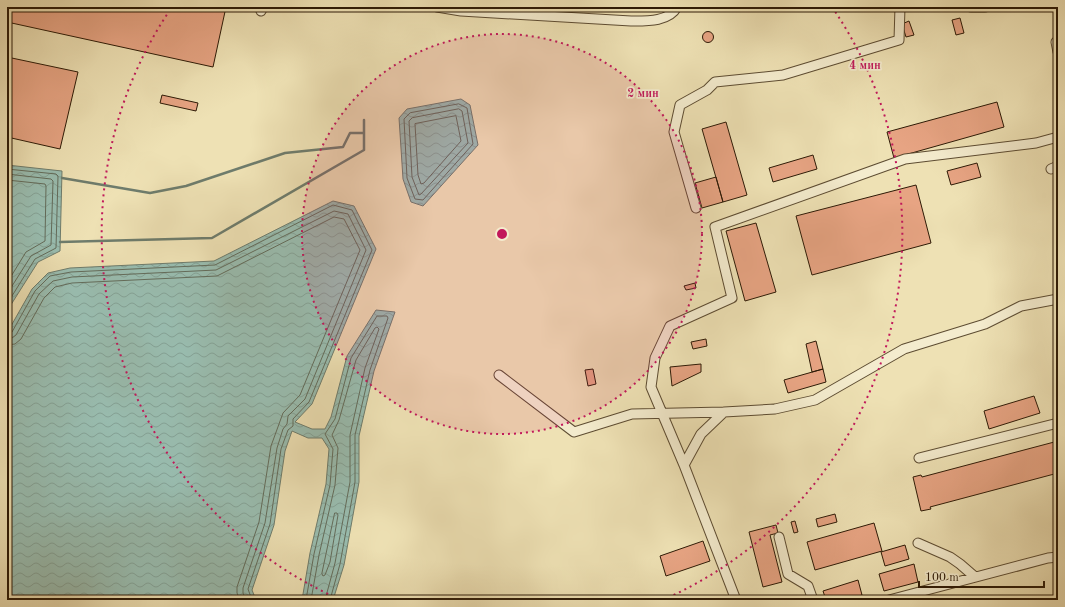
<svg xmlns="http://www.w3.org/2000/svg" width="1065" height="607" font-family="'Old Standard TT',serif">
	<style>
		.water { fill: url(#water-waves); stroke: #6e7c6c }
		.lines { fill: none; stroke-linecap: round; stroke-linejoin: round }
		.shore { stroke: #636c5b; stroke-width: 1 }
		.stream { stroke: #6e7c6c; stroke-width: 2.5 }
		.building { fill: #e7a483; stroke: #2d1a06 }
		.minor-casing { stroke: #5d4c32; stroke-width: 11 }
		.minor { stroke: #f4ecce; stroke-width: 9 }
		.ring { fill: none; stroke: #c2185b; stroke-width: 2; stroke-dasharray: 2 4 }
		.centre { fill: #c2185b; stroke: #f4ecce; stroke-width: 2 }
		.ring-label { font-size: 12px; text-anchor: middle; font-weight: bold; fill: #c2185b; stroke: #f4ecce; stroke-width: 3.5; stroke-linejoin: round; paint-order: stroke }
	</style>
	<defs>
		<pattern id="water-waves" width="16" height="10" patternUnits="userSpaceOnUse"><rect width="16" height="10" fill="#99bdb0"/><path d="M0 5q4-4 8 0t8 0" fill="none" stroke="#84a296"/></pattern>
	</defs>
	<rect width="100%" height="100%" fill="#eee1b4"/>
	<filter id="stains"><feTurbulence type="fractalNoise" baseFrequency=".005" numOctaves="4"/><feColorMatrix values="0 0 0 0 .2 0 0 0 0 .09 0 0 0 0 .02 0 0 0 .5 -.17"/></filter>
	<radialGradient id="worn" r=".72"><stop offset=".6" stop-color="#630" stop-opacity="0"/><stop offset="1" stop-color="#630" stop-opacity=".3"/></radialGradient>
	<path class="water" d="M461,99L470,105L478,145L423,206L411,202L403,179L399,118L407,109Z
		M7,165L62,171L60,251L38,262L7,311Z
		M333,201L354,206L376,249L312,404L295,422L312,429H325L331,417L347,356L376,310L395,312L374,371L359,436V482L344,565L333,600H302L310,553L326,484L329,449L322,438H308L292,431L285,451L274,525L252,590L256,600H7V333L32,289L48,273L70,268L214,261Z"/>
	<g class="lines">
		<path class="shore" d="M459,104L467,108L473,144L423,200L415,199L407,178L404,119L410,113Z
			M459,109L462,111L468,143L421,194L419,195L412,177L409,121L412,118Z
			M456,116L461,141L424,183L421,184L418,175L415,124Z
			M7,169L56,174L58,176L56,248L35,259L7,304
			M7,174L51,179L53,181L51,245L31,256L7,294
			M7,180L45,184L46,186L45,241L26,252L7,283
			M7,334L12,332L35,291L50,276L71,272L215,265L333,205L352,210L372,250L309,402L293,419V426L288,430L281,449L270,524L248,589L252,600
			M7,339L12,338L16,335L39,294L53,281L72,277L216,270L334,211L348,214L366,250L305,399L288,416L287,424L283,429L277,448L265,523L243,588V593L246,600
			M7,345L15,344L21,339L44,298L55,287L72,283L217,276L334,217L344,219L360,250L300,395L283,413L271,446L259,522L237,587V593L240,600
			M335,513H337L338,515L330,562L325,575L323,576L322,574Z
			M306,600L314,554L330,485L333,449L325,434L335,419L351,358L377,316H387L388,318L370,370L355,435V482L340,564L330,600
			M311,600L319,555L335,485L338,448L332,435L339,420L356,360L375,328L377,327L379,329L365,368L350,435V482L335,563L325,600"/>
		<path class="stream" d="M62,178L150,193L186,186L285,153L343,147L350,133H364
			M60,242L212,238L364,150V120"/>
	</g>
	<path class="building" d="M7,7H226L213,67L7,22Z
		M960,18L964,33L956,35L952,20Z
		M909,21L914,35L906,37L902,24Z
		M702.5 37a5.5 5.5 0 1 1 11 0a5.5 5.5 0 1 1-11 0Z
		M7,57L78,72L60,149L7,137Z
		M162,95L198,103L196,111L160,103Z
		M997,102L1004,127L894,158L887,132Z
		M726,122L747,195L723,202L702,129Z
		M813,155L817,169L773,182L769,168Z
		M977,163L981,177L951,185L947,171Z
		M716,177L723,202L702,208L695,183Z
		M916,185L931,243L812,275L796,216Z
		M756,223L776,292L745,301L726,231Z
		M695,283L696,288L686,290L684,286Z
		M706,339L707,346L693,349L691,342Z
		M816,341L823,369L812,372L806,344Z
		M701,364V372L672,386L670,367Z
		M593,369L596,384L588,386L585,370Z
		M823,369L826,382L788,393L784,380Z
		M1034,396L1040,413L989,429L984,411Z
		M1058,441V473L930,507L931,509L921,511L913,477L921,475L922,477Z
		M835,514L837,522L818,527L816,519Z
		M795,521L798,532L794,533L791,522Z
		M874,523L882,551L815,570L807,542Z
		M776,525L778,533L770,535L782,582L763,587L749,532Z
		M703,541L710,561L666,576L660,556Z
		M905,545L909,559L885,566L881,552Z
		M914,564L918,582L884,591L879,574Z
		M858,580L862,595L845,600H826L823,591Z"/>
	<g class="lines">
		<g class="minor-casing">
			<path id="minor" d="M437,7L461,11L631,21C646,21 669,22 677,7
				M971,7H985
				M261,11L263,7
				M1058,42H1056L1058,52
				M1051,169L1058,166
				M696,208L674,132L680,105L707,90L715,82L783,75L899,40L900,7
				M499,375L574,432L632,414L724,412
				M919,458L1058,423
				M684,465L651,387L655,358L670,326L732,298L715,227L905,159L1036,143L1058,137
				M779,537L788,574L808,586L813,600
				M918,543L950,557L960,564L975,577
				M736,600L684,465L701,434L724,412L775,409L815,400L904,349L985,324L1021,306L1058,299
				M889,600L1048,558L1058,557"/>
		</g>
		<use href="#minor" class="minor"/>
	</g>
	<circle cx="502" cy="234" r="200" fill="#c2185b" fill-opacity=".12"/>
	<g class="ring">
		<circle cx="502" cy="234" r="200"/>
		<path d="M339 599A400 400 0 0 1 172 7M832 7A400 400 0 0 1 665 599"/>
	</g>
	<circle cx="502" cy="234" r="6" class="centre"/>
	<g class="ring-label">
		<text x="865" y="69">4 мин</text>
		<text x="643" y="97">2 мин</text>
	</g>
	<rect width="1065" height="607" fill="none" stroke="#eee1b4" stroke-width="24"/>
	<rect x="8" y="8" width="1049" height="591" fill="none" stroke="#2d1a06" stroke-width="2"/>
	<rect x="12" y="12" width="1041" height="583" fill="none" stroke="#2d1a06"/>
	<path d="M919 581v6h125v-6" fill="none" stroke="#2d1a06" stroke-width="2"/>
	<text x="925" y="581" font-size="12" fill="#2d1a06" stroke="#f4ecce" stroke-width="3" paint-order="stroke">100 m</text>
	<rect width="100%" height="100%" filter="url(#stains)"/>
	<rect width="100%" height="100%" fill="url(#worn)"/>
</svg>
